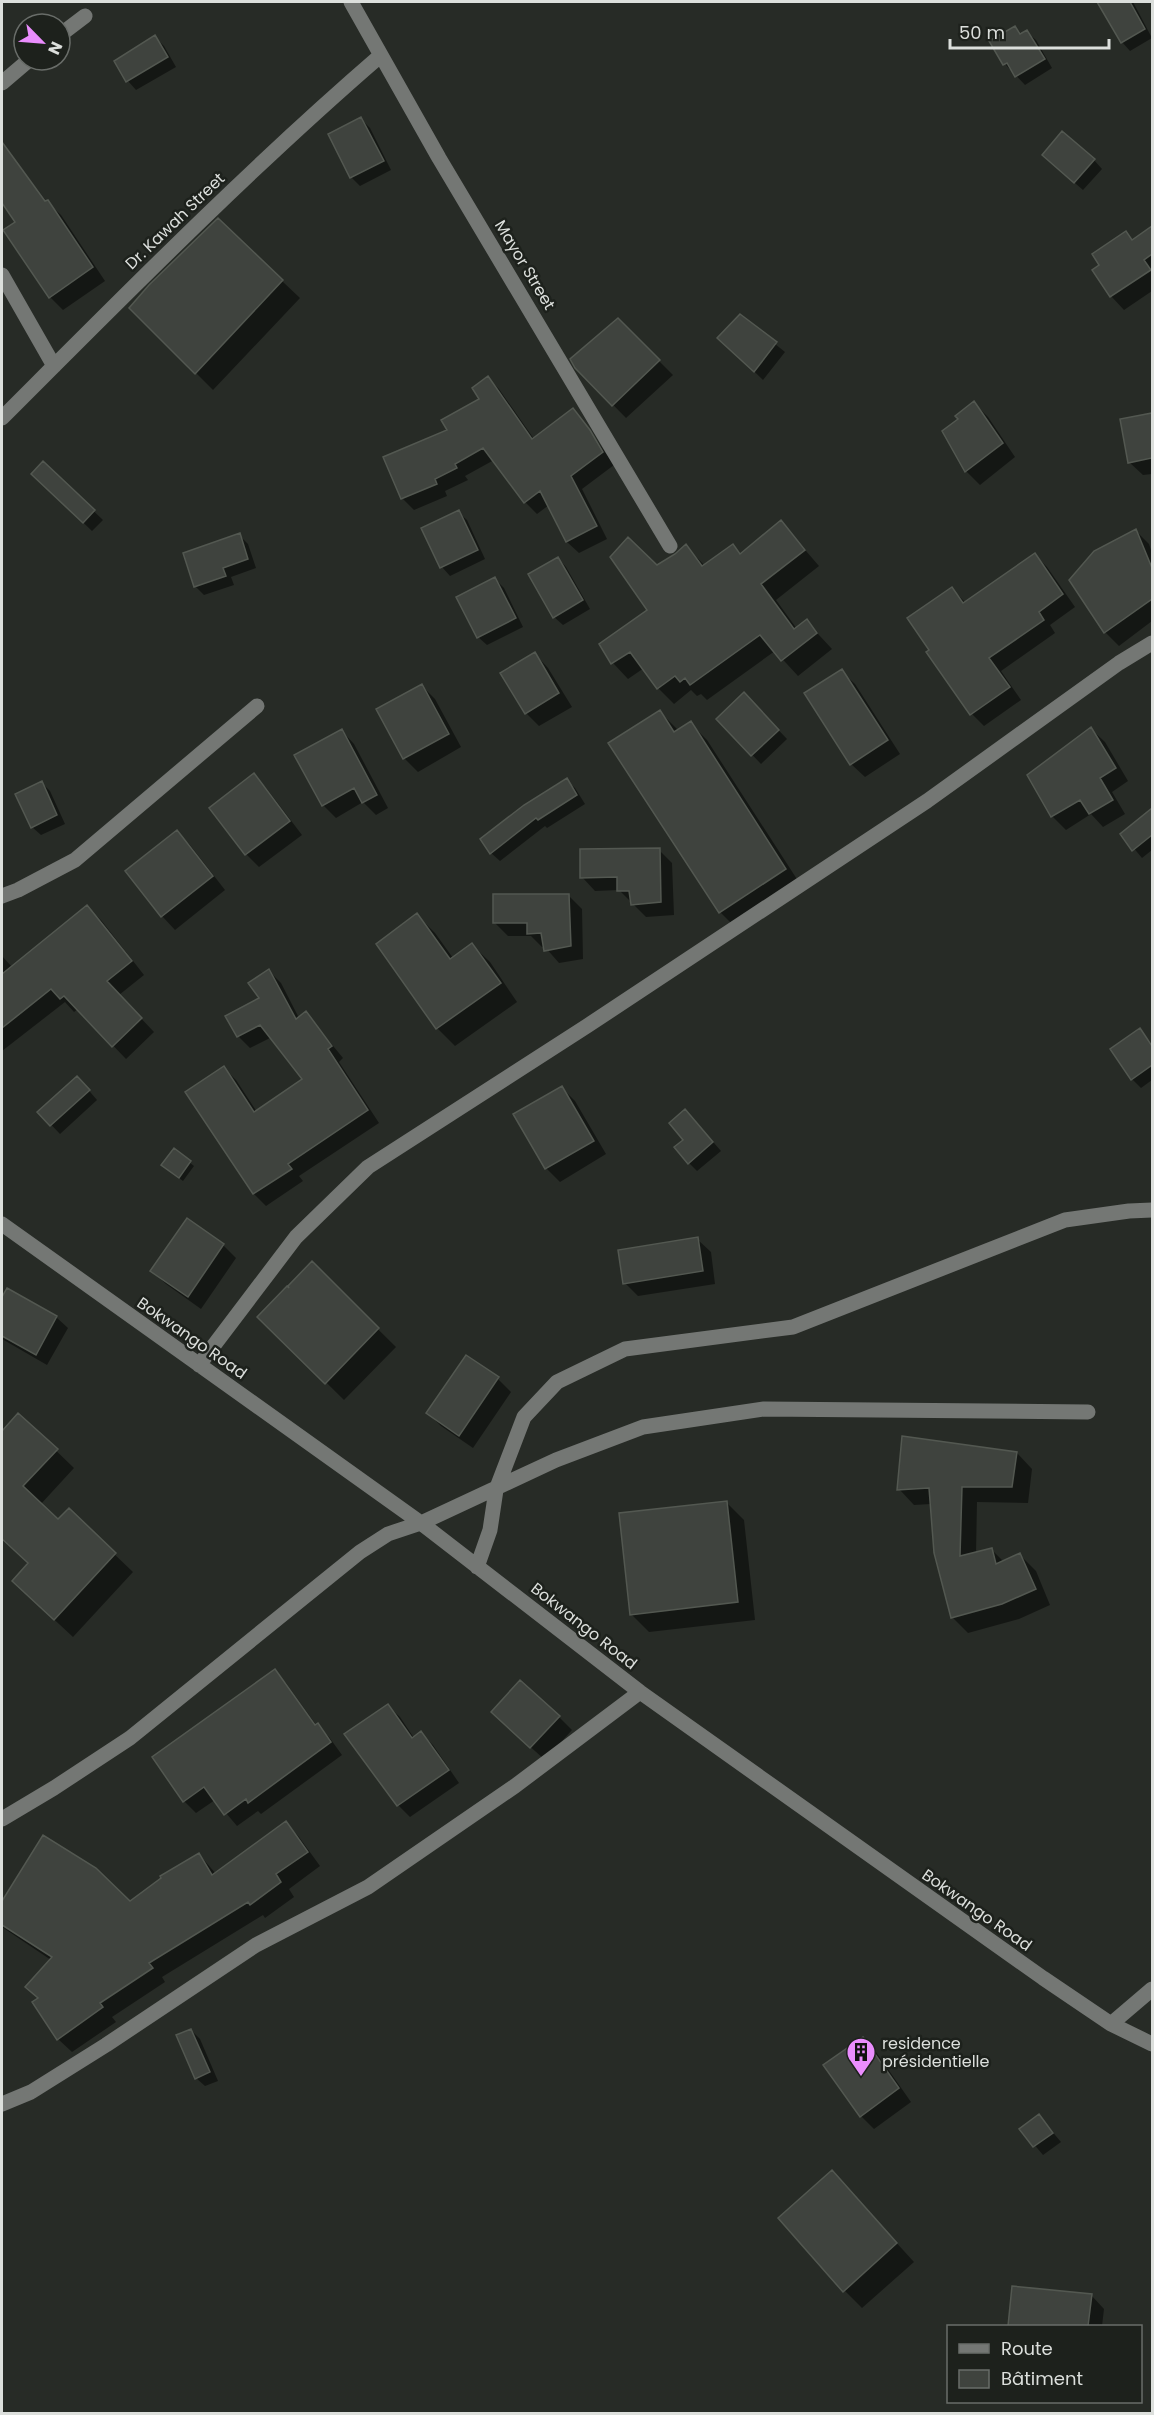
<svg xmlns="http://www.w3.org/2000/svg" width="1154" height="2415" font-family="Poppins,sans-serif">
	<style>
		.shadow { fill: #0007 }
		.building { fill: #3f433e; stroke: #535851; stroke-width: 1.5 }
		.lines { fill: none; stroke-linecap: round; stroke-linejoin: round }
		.minor { stroke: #747774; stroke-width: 15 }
		.labels { text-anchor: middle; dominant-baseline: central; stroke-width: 5; stroke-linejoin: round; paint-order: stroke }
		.street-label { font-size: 16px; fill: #dcdfdc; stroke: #1d211c }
		.poi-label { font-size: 16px; fill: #dcdfdc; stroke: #1d211c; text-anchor: start }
	</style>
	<rect width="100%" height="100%" fill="#272b26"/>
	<path class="shadow" d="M1107,2H1133L1152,38L1130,51L1122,42L1101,5Z
		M1015,27L1022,34L1027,32L1036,40L1052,68L1025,85L1005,64L991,41Z
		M155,37L164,46L176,67L136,90L128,81L116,61Z
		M361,119L370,128L391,170L360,186L351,177Z
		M2,143L47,202L61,215L105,281L63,310L50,297L17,222L2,201Z
		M1094,160L1102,169L1083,190L1053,164Z
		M1150,229L1152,232V291L1124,310L1111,296L1126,233L1133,240Z
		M282,281L300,298L213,390L131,308Z
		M740,316L785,352L763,380L720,338Z
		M618,320L673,375L626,418L576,367Z
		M488,378L499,389L534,439L573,410L584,422L614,465L582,489L607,539L579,553L567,542L549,505L537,514L525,502L494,460L465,476L468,480L445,491L447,496L414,510L402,498L449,431L482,399Z
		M974,403L988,417L1015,457L980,485L966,471L944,431L960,420Z
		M1152,414V474L1143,475L1129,462L1122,420Z
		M43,463L103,520L92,531L33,474Z
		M458,512L467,520L485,559L450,576L442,567Z
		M781,522L819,566L776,600L797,629L806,621L832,649L798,676L775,651L707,700L701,694L697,696L691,690L674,704L658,688L644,668L628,679L613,663L649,610L656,567L676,555L686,546L705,566L733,546L741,554Z
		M1136,531L1149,544L1152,553V621L1119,646L1105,632L1071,580Z
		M239,535L248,544L256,568L231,577L234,585L204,595L195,586Z
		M1035,555L1047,567L1075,607L1050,625L1055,633L1001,671L1021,700L984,726L972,714L928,652L952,589L966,603Z
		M558,558L566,567L590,609L563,625L554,617Z
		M495,579L504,588L523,627L487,645L478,637Z
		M535,654L548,668L572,707L539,726L526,713Z
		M841,671L855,684L900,754L865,777L851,764Z
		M422,686L435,699L461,747L418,772L404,758Z
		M744,694L787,739L761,764L718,719Z
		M660,712L679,731L690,723L707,740L802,887L737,929L720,912Z
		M1091,729L1105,742L1128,781L1112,792L1125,814L1103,827L1091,814L1066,830L1052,816L1029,775Z
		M342,731L354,744L388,808L376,815L363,802L336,818L323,805Z
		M254,775L267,789L302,835L259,867L246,854Z
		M566,780L575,788L585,804L547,828L545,826L500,861L491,853Z
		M41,782L50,791L65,824L41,835L32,827Z
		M1152,810V850L1142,858L1122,834Z
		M177,832L190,845L225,890L175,930L162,916Z
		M659,850L672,863L674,915L646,917L619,890L595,891L582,877Z
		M568,895L582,909L583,959L559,963L545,947H542L531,936H508L494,922Z
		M87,907L101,920L144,975L119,995L154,1032L126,1059L78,1009L74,1012L65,1002L2,1051V956L12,967Z
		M417,915L435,933L453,958L472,945L490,962L517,1002L455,1046L437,1028L378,944Z
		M269,971L281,983L299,1018L306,1013L343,1058L339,1062L379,1123L299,1176L303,1181L266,1206L254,1194L187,1093L224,1068L236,1080L257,1112L305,1080L272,1037L250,1048L238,1036L261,999Z
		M1140,1030L1152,1044V1080L1141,1088L1132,1079Z
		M85,1086L97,1100L60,1134L39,1112Z
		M562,1088L575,1101L606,1154L560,1182L546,1168L515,1115Z
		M694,1120L721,1151L697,1171L689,1163L685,1140Z
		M174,1150L194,1166L183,1181L167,1169Z
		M697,1239L711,1252L715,1284L638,1296L625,1283Z
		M223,1245L236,1258L201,1309L166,1284L152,1271Z
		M312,1264L396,1347L344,1400L260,1317L294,1293Z
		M7,1290L56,1317L68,1328L47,1365L2,1339V1300Z
		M466,1357L498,1379L511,1392L473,1448L441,1426L428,1413Z
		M19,1415L74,1468L40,1505L58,1522L69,1511L133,1572L73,1637L31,1598L29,1564L2,1540V1433Z
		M1017,1453L1032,1469L1028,1503L977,1502L976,1554L992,1550L1004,1562L1020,1555L1036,1571L1050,1605L1019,1619L968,1633L952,1617L931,1504L914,1505L899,1489Z
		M726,1502L744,1520L755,1620L649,1632L631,1614Z
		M274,1671L286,1683L317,1726L329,1737L342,1755L261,1814L258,1811L237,1826L215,1800L196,1813L184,1801L154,1758Z
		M388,1706L400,1717L414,1738L421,1733L433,1745L459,1783L410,1817L398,1805L346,1734Z
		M559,1717L572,1730L545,1760L506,1725Z
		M286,1823L299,1837L320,1866L289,1889L294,1897L265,1918L263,1915L162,1977L165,1982L112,2017L116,2022L72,2052L58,2039L39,1999L51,1960L2,1927V1904L44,1837L129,1903L199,1854L216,1874Z
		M191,2030L200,2039L218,2081L205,2086L196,2078Z
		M862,2039L876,2052L911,2102L874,2129L861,2116Z
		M1039,2116L1061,2142L1043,2155L1021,2129Z
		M832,2172L914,2262L862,2308L844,2290Z
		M1014,2287L1091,2295L1104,2309L1102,2326H1009Z"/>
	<path class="building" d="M1097,2H1130L1145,29L1121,43Z
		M1015,26L1020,34L1027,30L1045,59L1015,77L1007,63L1003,65L989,41Z
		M155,35L168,57L126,82L114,61Z
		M361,117L384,161L350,178L328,134Z
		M1062,131L1095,159L1074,183L1042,155Z
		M2,142L45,201L48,200L93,267L49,298L3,230L15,222L2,203Z
		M218,218L283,280L195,374L129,308L149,285Z
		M1152,226V254L1144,260L1151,270L1110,297L1092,270L1099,265L1092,254L1126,231L1132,240Z
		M740,314L777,342L754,372L717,338Z
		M618,318L660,360L612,406L575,368L570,359Z
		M488,376L532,439L573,408L590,430L603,452L571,476L597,526L566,542L540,491L524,503L483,448L455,464L457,468L435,479L437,484L401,499L383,457L447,430L441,420L479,399L472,388Z
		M974,401L1003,443L965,472L942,431L958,419L955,416Z
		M1152,413V458L1128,463L1120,419Z
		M43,461L95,510L83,523L31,474Z
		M459,510L478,550L440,568L421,528Z
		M781,520L805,550L761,584L794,629L807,619L817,633L781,661L760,635L690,685L685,678L680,682L675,676L657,689L630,652L611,664L599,644L647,610L610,557L628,537L657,565L675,554L686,544L702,566L733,544L740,554Z
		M1136,529L1152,568V599L1104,633L1069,580L1094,551Z
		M240,533L248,559L223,568L226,576L194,587L183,553Z
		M1035,553L1063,594L1039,612L1044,620L989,658L1010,687L970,715L926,652L929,650L907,618L952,587L963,603Z
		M558,557L583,600L553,618L528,574Z
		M495,577L516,618L477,638L456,597Z
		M535,652L559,693L525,714L500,673Z
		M842,669L888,740L850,765L804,693Z
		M422,684L449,734L403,759L376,709Z
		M744,692L779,730L751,756L716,719Z
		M660,710L674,732L691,721L786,869L719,913L608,743Z
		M1091,727L1116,768L1100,778L1113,800L1089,814L1080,800L1051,817L1027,775Z
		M342,729L377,795L362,803L354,788L322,806L294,755Z
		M254,773L290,821L245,855L209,808Z
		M567,778L577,795L538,820L536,818L490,854L480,839L524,805Z
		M42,781L57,815L31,828L15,794Z
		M1152,808V835L1132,851L1120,834Z
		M177,830L213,876L161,917L125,871Z
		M660,848L661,902L631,905L629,891H617V877L580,878V849Z
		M493,894H569L571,946L544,951L541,933L527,934V923H493Z
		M87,905L132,961L107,981L142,1018L112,1047L64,996L60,999L51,989L2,1028V974Z
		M417,913L450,959L472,943L501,983L436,1029L376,944Z
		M269,969L296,1019L306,1011L332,1046L328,1049L368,1110L288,1164L292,1169L253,1194L185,1092L224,1066L254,1112L302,1079L260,1025L237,1037L225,1016L259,998L248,983Z
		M1140,1028L1152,1046V1065L1131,1080L1110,1049Z
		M77,1076L90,1090L50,1126L37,1112Z
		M562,1086L594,1141L545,1169L513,1114Z
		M685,1109L713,1142L688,1164L674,1147L683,1140L669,1123Z
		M174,1148L191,1161L179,1178L161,1165Z
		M187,1218L224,1244L188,1297L150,1271Z
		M698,1237L703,1271L623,1284L618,1250Z
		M312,1261L379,1328L325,1384L257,1317L287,1286L289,1288L288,1286Z
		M7,1288L57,1316L36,1355L2,1336V1297Z
		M466,1355L499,1377L459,1436L426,1413Z
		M18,1413L58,1449L23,1486L58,1519L69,1508L116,1553L54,1620L12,1581L28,1563L2,1539V1431Z
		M902,1436L1017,1452L1012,1487H962L960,1556L992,1548L996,1564L1020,1553L1036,1589L1002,1604L951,1618L934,1553L929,1488L897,1490Z
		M727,1501L738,1602L630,1615L619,1513Z
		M275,1669L315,1725L318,1723L331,1742L248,1803L246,1799L224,1815L204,1787L183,1802L152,1757Z
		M520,1680L560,1716L530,1748L491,1712Z
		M388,1704L412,1738L421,1731L449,1770L397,1806L344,1734Z
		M286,1821L308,1852L276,1874L281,1882L250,1905L248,1902L149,1963L153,1968L100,2003L103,2007L57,2040L32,2002L38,1998L25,1987L52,1957L2,1925V1901L43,1835L96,1868L130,1901L161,1878L160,1876L199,1853L212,1875Z
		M191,2029L210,2072L195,2079L176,2035Z
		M863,2037L899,2088L860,2117L823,2065Z
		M1039,2114L1053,2133L1033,2147L1019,2129Z
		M832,2170L897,2243L843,2292L778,2218Z
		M1012,2286L1092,2294L1088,2326H1008Z"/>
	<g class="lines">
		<path class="minor" d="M351,2L439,158L670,546
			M60,35L85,16
			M2,83L29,60
			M2,275L54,366
			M2,418C125,295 248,170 380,56
			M2,896L18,890L75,860L257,706
			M2,1224L421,1523L640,1692L1043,1978L1111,2024L1152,2044
			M199,1365L296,1237L368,1167L587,1026L927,801L1119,663L1152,643
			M477,1567L490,1530L496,1490L524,1417L557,1382L625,1349L793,1327L1065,1220L1129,1211L1152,1210
			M2,1819L54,1788L130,1738L360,1552L388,1534L421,1523L556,1460L643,1427L764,1409L1088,1412
			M1111,2024L1152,1989
			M2,2104L31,2092L106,2045L256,1945L368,1887L515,1786L640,1692"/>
	</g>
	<defs>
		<g id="building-pin" transform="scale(1.5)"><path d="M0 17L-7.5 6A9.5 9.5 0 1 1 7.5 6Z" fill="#ea8dfd" stroke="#1d211c"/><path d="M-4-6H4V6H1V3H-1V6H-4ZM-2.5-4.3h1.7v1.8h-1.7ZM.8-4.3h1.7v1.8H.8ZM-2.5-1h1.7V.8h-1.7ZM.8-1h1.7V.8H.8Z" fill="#111"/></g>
	</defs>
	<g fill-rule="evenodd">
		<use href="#building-pin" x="861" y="2052"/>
	</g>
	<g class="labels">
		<g class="street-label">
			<text transform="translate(175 221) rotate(-44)">Dr. Kawah Street</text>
			<text transform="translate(525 265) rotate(59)">Mayor Street</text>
			<text transform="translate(192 1338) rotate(35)">Bokwango Road</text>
			<text transform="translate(584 1626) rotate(38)">Bokwango Road</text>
			<text transform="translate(977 1910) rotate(35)">Bokwango Road</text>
		</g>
		<g class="poi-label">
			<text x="882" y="2043">residence<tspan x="882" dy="18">présidentielle</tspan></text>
		</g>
	</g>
	<rect width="1154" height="2415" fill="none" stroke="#dcdfdc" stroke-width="6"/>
	<rect x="947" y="2325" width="195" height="78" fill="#1d211c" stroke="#696d69" stroke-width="1.5"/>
	<rect x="959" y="2344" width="30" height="9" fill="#747774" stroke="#696d69" stroke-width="1.5"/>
	<text x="1001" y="2355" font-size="18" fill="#dcdfdc">Route</text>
	<rect x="959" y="2370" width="30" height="18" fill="#3f433e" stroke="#696d69" stroke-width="1.5"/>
	<text x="1001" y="2385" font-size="18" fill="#dcdfdc">Bâtiment</text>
	<g transform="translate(42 42) rotate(115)"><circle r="28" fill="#1d211c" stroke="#696d69" stroke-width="1.5"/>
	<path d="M0-4.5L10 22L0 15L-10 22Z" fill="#ea8dfd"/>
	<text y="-9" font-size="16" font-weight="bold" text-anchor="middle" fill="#dcdfdc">N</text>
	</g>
	<path d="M950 39v9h159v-9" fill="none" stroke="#dcdfdc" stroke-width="3"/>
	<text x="959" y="39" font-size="18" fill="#dcdfdc" stroke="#1d211c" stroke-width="4.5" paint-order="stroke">50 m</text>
</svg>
